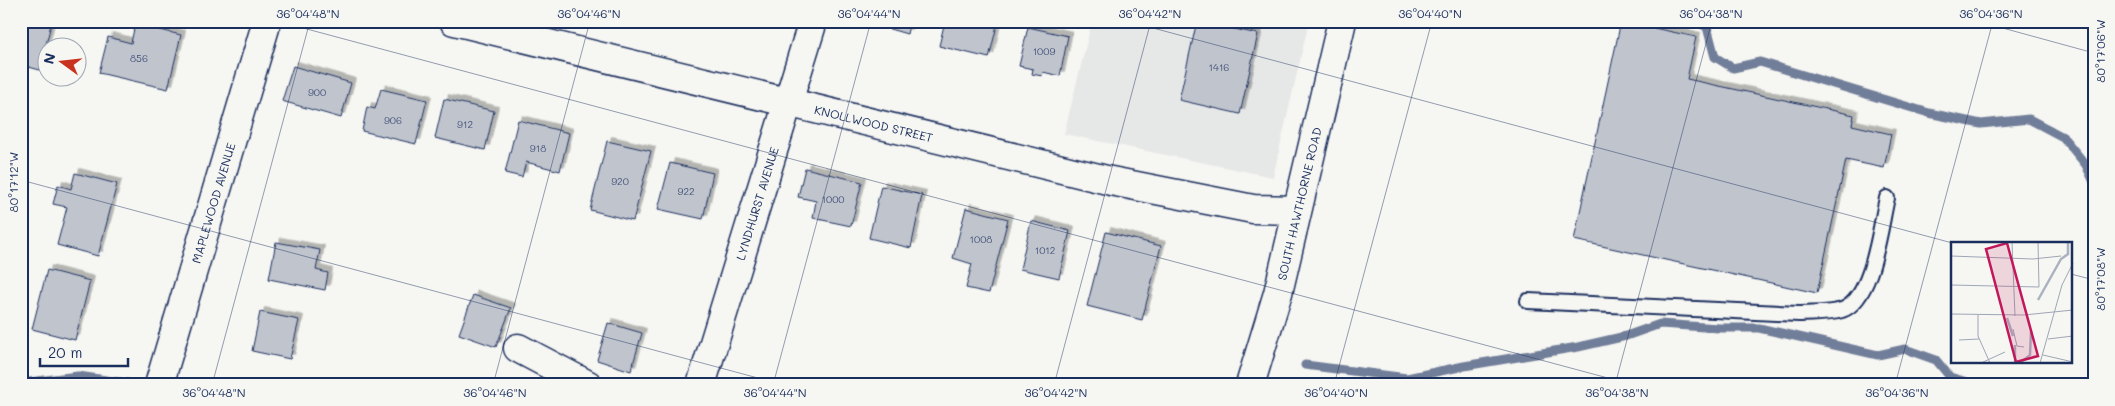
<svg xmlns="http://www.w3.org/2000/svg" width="2115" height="406" font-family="Mali,sans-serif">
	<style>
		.built { fill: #e6e7e7 }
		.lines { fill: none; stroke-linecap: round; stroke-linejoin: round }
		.stream { stroke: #717e99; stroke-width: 9 }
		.building { fill: #c0c4cd; stroke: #1b2f5e; filter: url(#shadow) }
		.lane-casing { stroke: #1b2f5e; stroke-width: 18 }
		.street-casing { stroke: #1b2f5e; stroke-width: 31 }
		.secondary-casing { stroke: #1b2f5e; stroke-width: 31 }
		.lane { stroke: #f6f6f2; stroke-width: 14 }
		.street { stroke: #f6f6f2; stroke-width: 28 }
		.secondary { stroke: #f6f6f2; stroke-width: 28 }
		.ticks { fill: none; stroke: #1b2f5e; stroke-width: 1; stroke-opacity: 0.45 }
		.labels { text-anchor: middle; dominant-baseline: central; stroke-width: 4; stroke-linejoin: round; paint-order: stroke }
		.number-label { font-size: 10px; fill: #44547a }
		.street-label { font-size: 12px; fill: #1b2f5e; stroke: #f6f6f2 }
		.inset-river { fill: none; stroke: #abb2c0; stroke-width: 2.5 }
		.inset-road { fill: none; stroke: #9ea6b7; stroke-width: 1 }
		.view { fill: #c2185b; fill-opacity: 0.15; stroke: #c2185b; stroke-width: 2.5 }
		.inset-edge { fill: none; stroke: #1b2f5e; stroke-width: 2.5 }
		.neatline { fill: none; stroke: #1b2f5e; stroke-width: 2 }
		.ticks-label { font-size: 12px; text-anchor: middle; fill: #1b2f5e }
	</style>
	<defs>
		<filter id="shadow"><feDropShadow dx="4.5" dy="-4.5" stdDeviation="0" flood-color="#0004"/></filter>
	</defs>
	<rect width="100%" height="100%" fill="#f6f6f2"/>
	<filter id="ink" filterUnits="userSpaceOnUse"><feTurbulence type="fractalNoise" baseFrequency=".02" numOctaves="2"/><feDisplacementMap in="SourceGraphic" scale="10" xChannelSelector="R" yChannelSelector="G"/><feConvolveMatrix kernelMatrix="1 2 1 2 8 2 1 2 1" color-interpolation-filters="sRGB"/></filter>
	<g filter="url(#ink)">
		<path class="built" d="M1092,21H1309L1273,177L1064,134Z"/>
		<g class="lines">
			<path class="stream" d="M1694,21L1707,27L1715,57L1733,68L1760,62L1929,113L1981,124L2029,119L2063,137L2086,165L2094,182
				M1305,365L1407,378L1464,366L1578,347L1626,336L1660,324L1719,328H1759L1878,355L1905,349L1936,360L1950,377L1977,385
				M21,383L78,376L127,383"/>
		</g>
		<path class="building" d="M21,21L51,24L40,70L21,65Z
			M862,21H910L907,34Z
			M945,21H998L989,58L939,46Z
			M1197,21L1258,34L1240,114L1179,100Z
			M1621,21L1696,37L1687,79L1854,115L1852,125L1891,134L1884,168L1846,160L1817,293L1574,240Z
			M135,24L181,35L168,89L99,73L108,37L131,43Z
			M1028,27L1068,36L1060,76L1043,72L1042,76L1032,74L1033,69L1019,66Z
			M293,66L351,83L341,118L282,101Z
			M381,89L427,100L416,144L362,131L367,107L375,109Z
			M444,99L494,111L485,150L435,138Z
			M518,120L569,133L560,171L526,162L522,177L505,173Z
			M607,141L651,151L633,221L590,210Z
			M670,163L713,173L703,219L658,209Z
			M805,168L862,182L851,226L813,218L816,201L798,197Z
			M75,173L117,184L98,256L57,245L67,207L53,204L58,185L71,189Z
			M881,186L922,195L911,248L869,238Z
			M966,208L1008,219L989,293L966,288L972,264L953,258Z
			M1031,221L1070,231L1059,278L1020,269Z
			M1106,232L1161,246L1142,320L1087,306Z
			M276,242L320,250L316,270L328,273L325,290L269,279Z
			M47,270L90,281L75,340L32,329Z
			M473,295L511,308L496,347L459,334Z
			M260,312L299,320L290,359L252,351Z
			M608,323L642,333L631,371L597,360Z"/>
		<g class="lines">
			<g class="lane-casing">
				<path id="lane" d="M1528,301L1799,314C1812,313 1829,314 1842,310C1873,299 1880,227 1887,198"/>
			</g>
			<g class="street-casing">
				<g id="street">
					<path d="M518,348L588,385"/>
					<path id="s1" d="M159,385L267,21"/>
					<path id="s2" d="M701,385L813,21"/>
				</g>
			</g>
			<g class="secondary-casing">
				<g id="secondary">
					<path id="s3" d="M454,21L1111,181L1253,209L1297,210"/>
					<path id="s4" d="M1250,385L1278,293L1342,21"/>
				</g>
			</g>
			<use href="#lane" class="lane"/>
			<use href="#street" class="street"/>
			<use href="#secondary" class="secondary"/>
		</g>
	</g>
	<path class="ticks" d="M277,21L1634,385M1127,21L1956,244M1977,21L2094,53M21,51L29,21M21,180L784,385M2071,274L2094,280M212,385L310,21M493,385L590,21M773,385L871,21M1054,385L1151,21M1334,385L1432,21M1615,385L1712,21M1895,385L1993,21"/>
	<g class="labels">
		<g class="number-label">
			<text x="1044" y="51">1009</text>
			<text x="139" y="58">856</text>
			<text x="1219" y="67">1416</text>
			<text x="317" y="92">900</text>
			<text x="393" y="120">906</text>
			<text x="465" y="124">912</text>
			<text x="538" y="148">918</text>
			<text x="620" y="181">920</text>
			<text x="686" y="191">922</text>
			<text x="833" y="199">1000</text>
			<text x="981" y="239">1008</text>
			<text x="1045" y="250">1012</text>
		</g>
		<g class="street-label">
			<text stroke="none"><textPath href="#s3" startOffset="432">KNOLLWOOD STREET</textPath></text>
			<text stroke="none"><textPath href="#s1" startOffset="190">MAPLEWOOD AVENUE</textPath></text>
			<text stroke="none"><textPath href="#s2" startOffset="190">LYNDHURST AVENUE</textPath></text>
			<text stroke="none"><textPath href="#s4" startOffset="188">SOUTH HAWTHORNE ROAD</textPath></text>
		</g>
	</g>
	<g transform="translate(1951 242)">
		<rect width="121" height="121" fill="#f6f6f2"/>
		<path class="inset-river" d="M87,58L110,17L117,12V0M56,76L62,94M64,121V103M69,121L79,113L80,89"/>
		<path class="inset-road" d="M61,0L64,74M0,14L82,17L110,14M0,43L88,45L87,0M0,72L73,73L122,68M27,73V94L39,121M62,87L66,104L73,105M97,97L122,94M8,98L28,97M92,113L122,120M30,121L54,110M89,121L111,43L122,21"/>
		<path class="view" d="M56,1L87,114L65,120L35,7Z"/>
		<rect width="121" height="121" class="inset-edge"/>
	</g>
	<rect width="2115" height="406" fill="none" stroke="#f6f6f2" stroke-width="55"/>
	<g transform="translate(62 62) rotate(285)"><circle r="24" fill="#f6f6f2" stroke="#9ea6b7"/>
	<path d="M0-4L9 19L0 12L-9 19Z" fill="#c8321e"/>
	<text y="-8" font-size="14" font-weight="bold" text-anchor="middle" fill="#1b2f5e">N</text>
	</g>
	<path d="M40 358v8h88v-8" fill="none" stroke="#1b2f5e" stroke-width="2.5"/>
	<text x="48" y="358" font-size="15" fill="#1b2f5e" stroke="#f6f6f2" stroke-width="4" paint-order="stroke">20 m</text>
	<rect x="28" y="28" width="2060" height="350" class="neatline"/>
	<g class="ticks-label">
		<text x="308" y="18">36°04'48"N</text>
		<text x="589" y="18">36°04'46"N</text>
		<text x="869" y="18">36°04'44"N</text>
		<text x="1150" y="18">36°04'42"N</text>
		<text x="1430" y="18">36°04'40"N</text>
		<text x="1711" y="18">36°04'38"N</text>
		<text x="1991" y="18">36°04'36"N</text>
		<text transform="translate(2101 51) rotate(-90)" y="4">80°17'06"W</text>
		<text transform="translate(14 182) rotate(-90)" y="4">80°17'12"W</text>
		<text transform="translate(2101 279) rotate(-90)" y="4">80°17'08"W</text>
		<text x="214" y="397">36°04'48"N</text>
		<text x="495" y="397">36°04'46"N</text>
		<text x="775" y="397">36°04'44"N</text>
		<text x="1056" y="397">36°04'42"N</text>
		<text x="1336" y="397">36°04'40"N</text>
		<text x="1617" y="397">36°04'38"N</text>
		<text x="1897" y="397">36°04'36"N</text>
	</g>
</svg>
